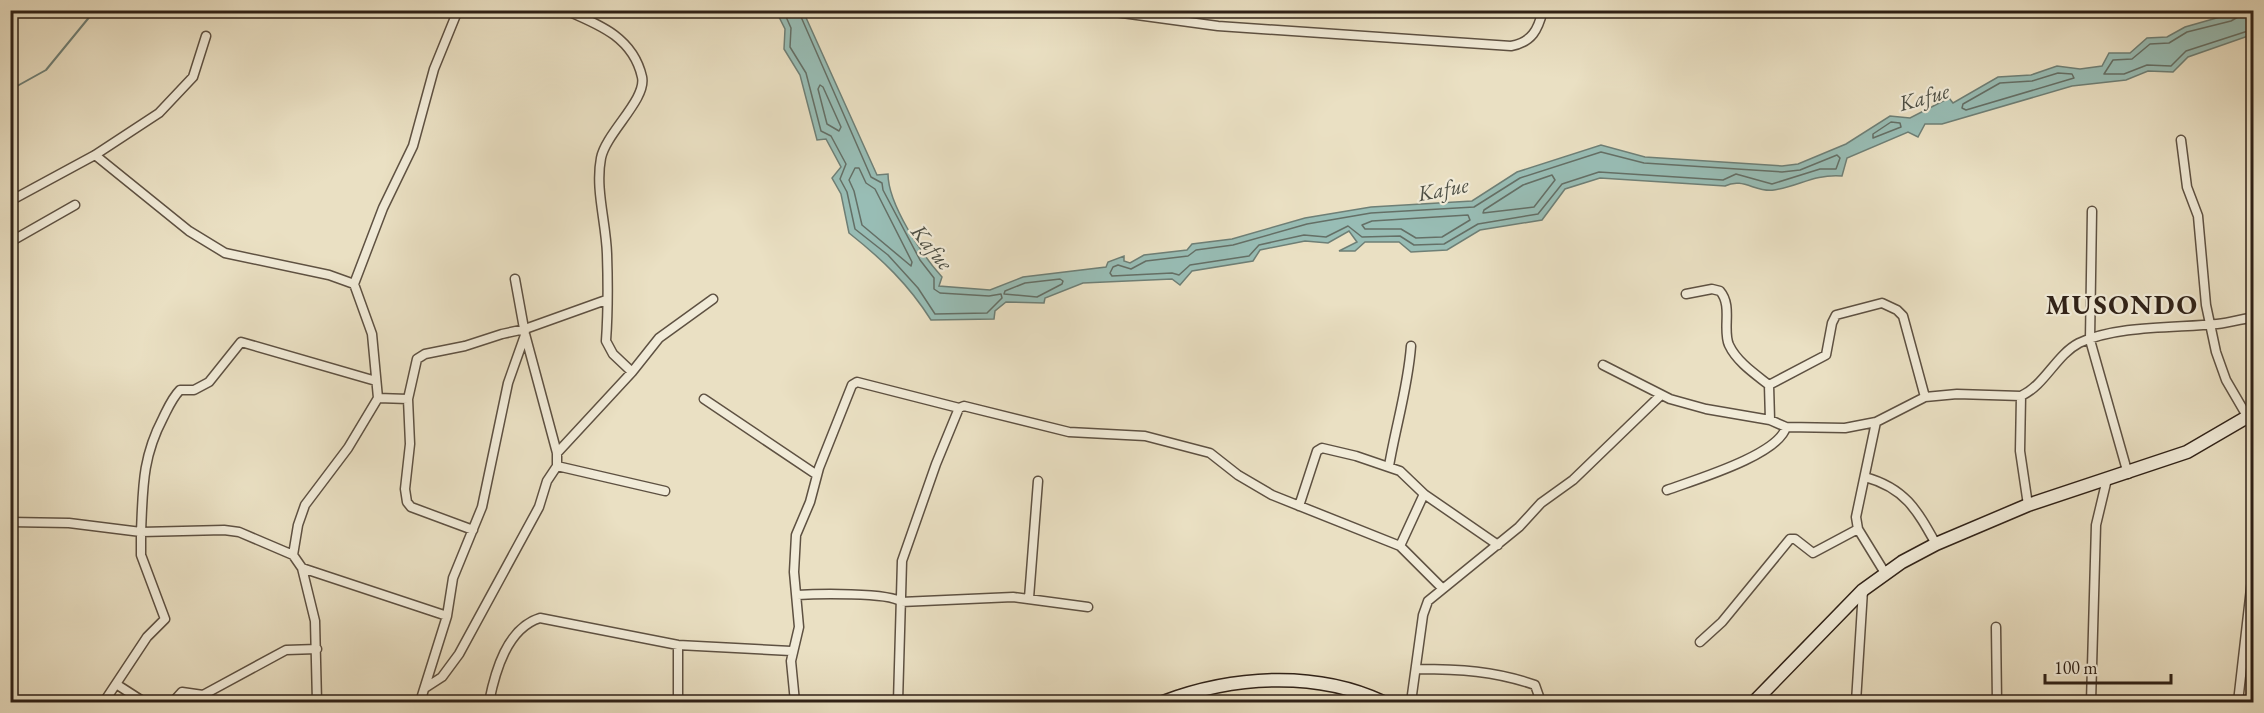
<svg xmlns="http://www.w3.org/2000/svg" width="2264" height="713" font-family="'EB Garamond',serif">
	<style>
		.water { fill: #98bdb5; stroke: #6e7f76; stroke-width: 1.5 }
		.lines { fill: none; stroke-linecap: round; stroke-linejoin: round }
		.shore { stroke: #646f66; stroke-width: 1.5 }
		.stream { stroke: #6e7f76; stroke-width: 2 }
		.street-casing { stroke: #5e5142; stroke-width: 11 }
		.secondary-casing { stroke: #2f2117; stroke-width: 15 }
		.street { stroke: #f1ebd8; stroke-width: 8 }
		.secondary { stroke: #f1ebd8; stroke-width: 12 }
		.labels { text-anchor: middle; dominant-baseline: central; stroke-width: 4.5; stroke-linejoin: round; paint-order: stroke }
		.water-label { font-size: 22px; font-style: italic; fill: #4e5046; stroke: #f1ebd8 }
		.district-label { font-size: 27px; font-weight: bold; letter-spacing: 1.5px; fill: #2f2117; stroke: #f1ebd8 }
	</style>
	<rect width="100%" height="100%" fill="#eae0c3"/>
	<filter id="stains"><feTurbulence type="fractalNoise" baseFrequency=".00333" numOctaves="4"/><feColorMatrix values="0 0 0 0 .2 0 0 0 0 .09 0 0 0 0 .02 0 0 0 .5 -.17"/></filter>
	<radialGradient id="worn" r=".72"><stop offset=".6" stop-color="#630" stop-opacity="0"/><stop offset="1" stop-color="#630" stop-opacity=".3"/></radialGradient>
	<path class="water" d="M776,11H803L877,175L888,174C888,204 922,255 942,277L939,286L990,290L1023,277L1106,267L1108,262L1124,256V261L1130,263L1144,255L1187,250L1192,244L1232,239L1305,218L1371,207L1472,201L1517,172L1601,145L1645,157L1782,166L1798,164L1846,144L1890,116L1910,118L1949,98L1953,103L1998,77L2031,75L2057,66L2080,69L2102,66L2109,53H2130L2147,38L2167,37L2185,27L2241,11H2253L2254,34L2188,57L2173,72L2148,71L2126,80L2072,86L1942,124H1925L1918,137L1908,132L1847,158L1842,176C1813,174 1800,186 1774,190C1756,193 1743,177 1725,186L1600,178L1565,189L1542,220L1480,230L1447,250L1411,252L1399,242H1365L1355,251H1339L1357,242L1349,231L1328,243L1305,241L1260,250L1253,261L1192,271L1180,285L1172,279L1083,283L1045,298L1044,303L1006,302L995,311L994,319L931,320C909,285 882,259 849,233L841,194L832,178L841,167L826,139L817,140L800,75L784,49L785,29Z"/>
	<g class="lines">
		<path class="shore" d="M783,10L791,28L790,47L806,73L821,131L831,136L846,164L840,179L847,192L855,229L888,255L918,288L935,314L987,313L1002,298L1001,294L989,296L940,293L934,289V278L920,260L883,190L882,183L871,177L798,10
			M2240,10L2238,17L2231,21L2187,32L2169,43L2150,44L2132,59L2113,60L2104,74H2124L2147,65L2171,66L2186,51L2254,29
			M2058,73L2072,74L2074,78L1966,110L1962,108L1963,104L2000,83L2032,81Z
			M820,85L823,87L841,127L839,131L827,124L818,89Z
			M1891,122L1900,123L1901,127L1873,138V134Z
			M1601,152L1644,163L1782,172L1800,170L1837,155L1840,158L1836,169H1820L1772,184L1736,174L1723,180L1599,172L1562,184L1538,214L1478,224L1444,244L1414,245L1400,236L1362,237L1348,226L1326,237L1304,235L1259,245L1249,256L1190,265L1179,275L1172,273L1112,276L1110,273L1113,267L1118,265L1131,269L1146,261L1188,256L1196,250L1233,245L1307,224L1371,213L1474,207L1520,178Z
			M855,168H859L866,183L875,189L912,262L911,266L862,225L854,191L849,180Z
			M1552,175L1555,180L1534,207L1483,213L1484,210L1523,185Z
			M1468,215L1470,220L1442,237L1416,238L1401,229H1365L1362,225L1372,221Z
			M1060,279L1063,281L1062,284L1037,297L1004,294L1005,291L1025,283Z"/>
		<path class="stream" d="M10,90L46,70L91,15L100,10"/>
		<g class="street-casing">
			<path id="street" d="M565,10C598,24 633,37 642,77C647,99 606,133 601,158C595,189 606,222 607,254C608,283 608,313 606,341L613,354L632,372
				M1100,10L1218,26L1511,46C1532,42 1538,30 1543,10
				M2181,140L2187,187L2198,216L2206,305L2216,352L2226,380L2247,416
				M95,155L189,231L225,253L329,275L354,284L372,334L378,398L348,448L305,505L298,525L293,555L302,568L315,621L317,702
				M10,201L95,155L159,113L193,77L206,36
				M2092,211L2090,340L2128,474
				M10,242L75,205
				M354,284L383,208L413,146L434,69L458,10
				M1686,294L1712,289L1720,291C1733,306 1722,329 1729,345C1737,362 1755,374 1769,385
				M1603,365L1670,399L1706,409L1770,420L1786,427L1845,428L1876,422L1856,517L1858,529L1885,573
				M378,398L408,399
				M704,399L817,475
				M1770,420L1769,385L1826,355L1832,323L1836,315L1882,303L1897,310L1903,316L1925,397
				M1876,422L1925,397L1957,394L2021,396
				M557,453L632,372L659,338L713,299
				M557,466L665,491
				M1389,466C1396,425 1408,387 1411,346
				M1865,477C1905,488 1917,510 1936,544
				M1667,490C1694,480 1779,455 1786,427
				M2028,505L2020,451L2021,396C2045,385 2056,355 2079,343C2117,325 2176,328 2217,324C2229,323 2242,319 2254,317
				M1299,506L1317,451L1322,448L1356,456L1400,471L1424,494L1498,545
				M10,522L69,523L141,532C143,488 142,458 163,418C168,408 172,398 180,390H194L209,382L241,342L376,381
				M473,530L411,507L407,502L405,489L410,444L408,399L417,359L425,354L465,346L502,334L525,329L606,300
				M1400,546L1424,494
				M302,568L447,616
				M797,595C814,594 890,592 901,602L1013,597L1088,607
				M1029,598L1038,481
				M1996,627L1997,702
				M1700,642L1722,622L1790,539H1795L1813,553L1858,529
				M1417,669C1459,669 1495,671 1535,685L1541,702
				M116,684L144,702
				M425,688L442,677L459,654L539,507L547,481L557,466V453L525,334L515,279
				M104,702L147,637L165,619L141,555V532L224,530L239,532L293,555
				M173,702L182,692L203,695L286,650L317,649
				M420,702L447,616L453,578L482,507L508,383L525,335
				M489,702C495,672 507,628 540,618L678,645L791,651
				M678,702V645
				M795,702L791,661L799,627L794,572L796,535L810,502L819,468L852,385L857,382L959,408L964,406L1069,432L1145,436L1210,453L1238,475L1272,495L1400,546L1442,588
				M898,702L902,561L936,464L959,408
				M1411,702L1423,615L1428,601L1519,527L1541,503L1573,480L1660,396
				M1646,702H1655
				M1856,702L1863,590
				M2091,702L2096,525L2107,479
				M2238,702L2254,562"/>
		</g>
		<g class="secondary-casing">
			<path id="secondary" d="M1163,702C1232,676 1315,670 1383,702
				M1754,702L1863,590L1902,562L1936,544L2028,505L2187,452L2254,413"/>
		</g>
		<use href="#street" class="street"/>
		<use href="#secondary" class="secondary"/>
	</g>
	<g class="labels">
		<g class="water-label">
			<text transform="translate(1924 97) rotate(-16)">Kafue</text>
			<text transform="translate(1443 189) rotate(-11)">Kafue</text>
			<text transform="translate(932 247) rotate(51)">Kafue</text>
		</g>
		<g class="district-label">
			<text x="2122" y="304">MUSONDO</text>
		</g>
	</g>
	<rect width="2264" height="713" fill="none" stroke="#eae0c3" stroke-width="36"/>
	<rect x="12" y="12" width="2240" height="689" fill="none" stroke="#2f2117" stroke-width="3"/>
	<rect x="18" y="18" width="2228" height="677" fill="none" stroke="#2f2117" stroke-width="1.5"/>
	<path d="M2045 674v9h126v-9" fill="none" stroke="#2f2117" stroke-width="3"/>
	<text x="2054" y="674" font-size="18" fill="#2f2117" stroke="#f1ebd8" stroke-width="4.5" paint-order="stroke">100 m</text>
	<rect width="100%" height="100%" filter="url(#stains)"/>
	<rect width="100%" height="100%" fill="url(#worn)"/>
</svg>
